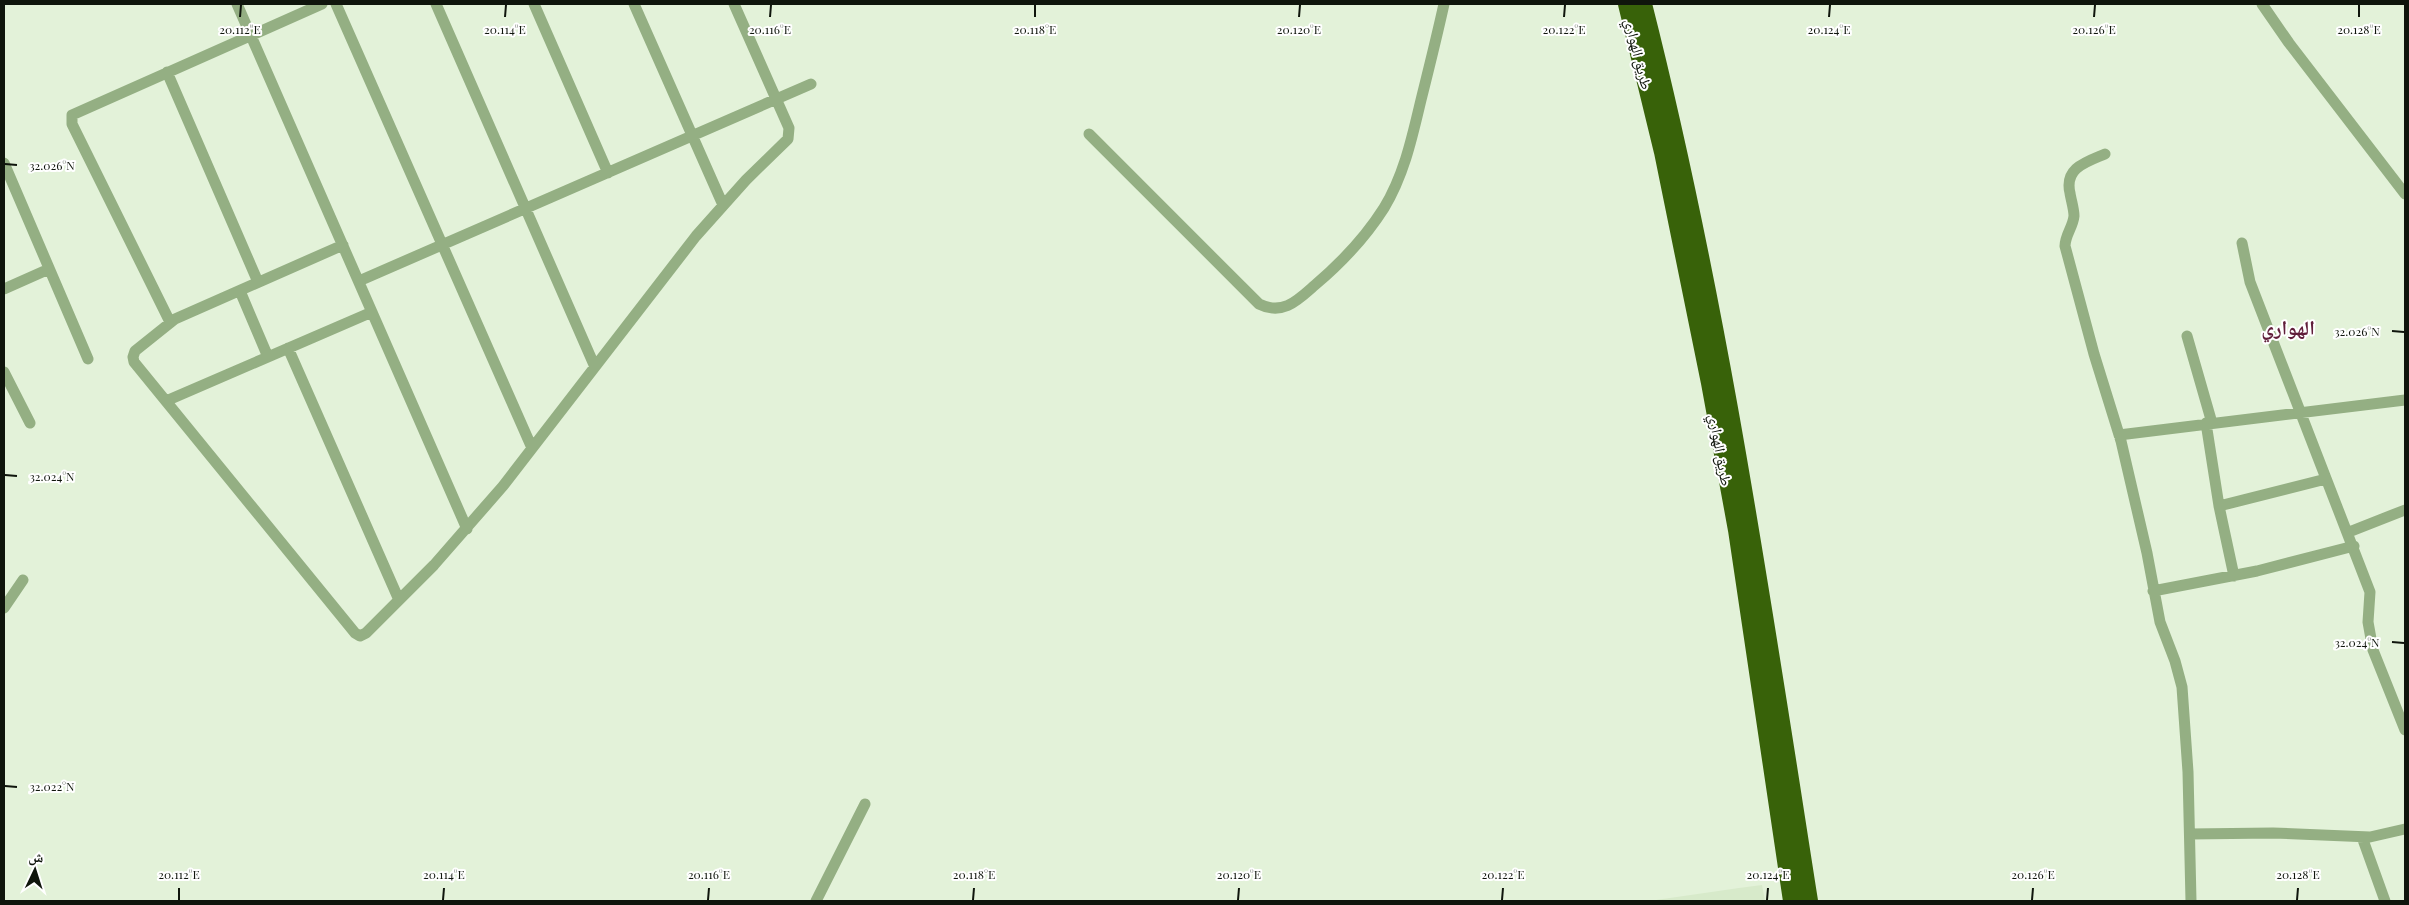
<svg xmlns="http://www.w3.org/2000/svg" width="2409" height="905" font-family="'Playfair Display','Noto Naskh Arabic',serif">
	<style>
		.built { fill: #d7eaca }
		.lines { fill: none; stroke-linecap: round; stroke-linejoin: round }
		.minor { stroke: #94af83; stroke-width: 11 }
		.highway { stroke: #386209; stroke-width: 18 }
		.ticks { fill: none; stroke: #0f150c; stroke-width: 2 }
		.labels { text-anchor: middle; dominant-baseline: central; stroke-width: 4; stroke-linejoin: round; paint-order: stroke }
		.street-label { font-size: 15px; fill: #0f150c; stroke: #fff }
		.district-label { font-size: 20px; font-weight: bold; fill: #601e3a; stroke: #fff }
		.ticks-label { font-size: 12px; text-anchor: middle; fill: #0f150c; stroke: #fff; stroke-width: 4; stroke-linejoin: round; paint-order: stroke }
	</style>
	<rect width="100%" height="100%" fill="#e3f2d9"/>
	<path class="built" d="M1762,885L1765,901H1649L1739,888Z"/>
	<g class="lines">
		<path class="minor" d="M237,4L467,529
			M336,4L532,448
			M436,4L595,367
			M534,4L608,173
			M634,4L723,205
			M2262,4L2289,43L2405,194
			M167,72L258,282
			M1089,134L1259,304C1283,316 1298,300 1315,285C1341,263 1365,238 1384,208C1404,175 1412,138 1421,100C1429,68 1437,36 1444,4
			M2105,154C2086,162 2064,168 2070,193C2071,200 2074,209 2074,216C2073,227 2065,235 2065,246L2094,354L2121,441L2147,553L2160,622L2175,661L2182,687L2188,772L2191,901
			M4,163L88,359
			M2242,243L2250,282L2370,592L2368,622L2373,650L2405,730
			M343,245L175,319L135,351L133,357L134,362L355,633L360,636L366,633L434,565L503,486L696,236L746,180L788,139L789,128L734,4
			M359,281L811,84
			M4,289L49,269
			M240,291L268,357
			M170,322L72,124V115L322,4
			M2187,336L2212,423
			M288,348L399,600
			M4,372L30,423
			M166,401L372,312
			M2206,423L2219,506L2234,576
			M2119,435L2405,400
			M2219,506L2326,479
			M2349,532L2405,510
			M2153,591L2257,571L2354,546
			M4,608L23,580
			M2190,834L2273,833L2370,837L2405,829
			M2362,837L2385,901
			M816,901L865,804"/>
		<path class="highway" d="M1627,4L1663,152L1710,383L1737,530L1792,901
			M1643,4C1718,299 1762,601 1809,901"/>
	</g>
	<path class="ticks" d="M240,17L241,5M505,17L506,5M770,17L771,5M1035,17V5M1299,17L1300,5M1564,17L1565,5M1829,17L1830,5M2094,17L2095,5M2359,17V5M5,164L17,165M2392,331L2404,332M5,475L17,476M2392,642L2404,643M5,786L17,787M179,900V888M443,900L444,888M708,900L709,888M973,900L974,888M1238,900L1239,888M1502,900L1503,888M1767,900L1768,888M2032,900L2033,888M2297,900L2298,888"/>
	<g class="labels">
		<g class="street-label">
			<text transform="translate(1639 54) rotate(76)">طريق الهواري</text>
			<text transform="translate(1721 450) rotate(80)">طريق الهواري</text>
		</g>
		<g class="district-label">
			<text x="2288" y="326">الهواري</text>
		</g>
	</g>
	<g class="ticks-label">
		<text x="240" y="34">20.112°E</text>
		<text x="505" y="34">20.114°E</text>
		<text x="770" y="34">20.116°E</text>
		<text x="1035" y="34">20.118°E</text>
		<text x="1299" y="34">20.120°E</text>
		<text x="1564" y="34">20.122°E</text>
		<text x="1829" y="34">20.124°E</text>
		<text x="2094" y="34">20.126°E</text>
		<text x="2359" y="34">20.128°E</text>
		<text x="52" y="170">32.026°N</text>
		<text x="2357" y="336">32.026°N</text>
		<text x="52" y="481">32.024°N</text>
		<text x="2357" y="647">32.024°N</text>
		<text x="52" y="791">32.022°N</text>
		<text x="179" y="879">20.112°E</text>
		<text x="444" y="879">20.114°E</text>
		<text x="709" y="879">20.116°E</text>
		<text x="974" y="879">20.118°E</text>
		<text x="1239" y="879">20.120°E</text>
		<text x="1503" y="879">20.122°E</text>
		<text x="1768" y="879">20.124°E</text>
		<text x="2033" y="879">20.126°E</text>
		<text x="2298" y="879">20.128°E</text>
	</g>
	<rect width="2409" height="905" fill="none" stroke="#0f150c" stroke-width="10"/>
	<g transform="translate(35 870) rotate(4)" stroke="#ffffff" stroke-width="4" paint-order="stroke">
	<path d="M0-4L9 19L0 12L-9 19Z" fill="#0f150c"/>
	<text y="-8" font-size="14" font-weight="bold" text-anchor="middle" fill="#0f150c">ش</text>
	</g>
</svg>
